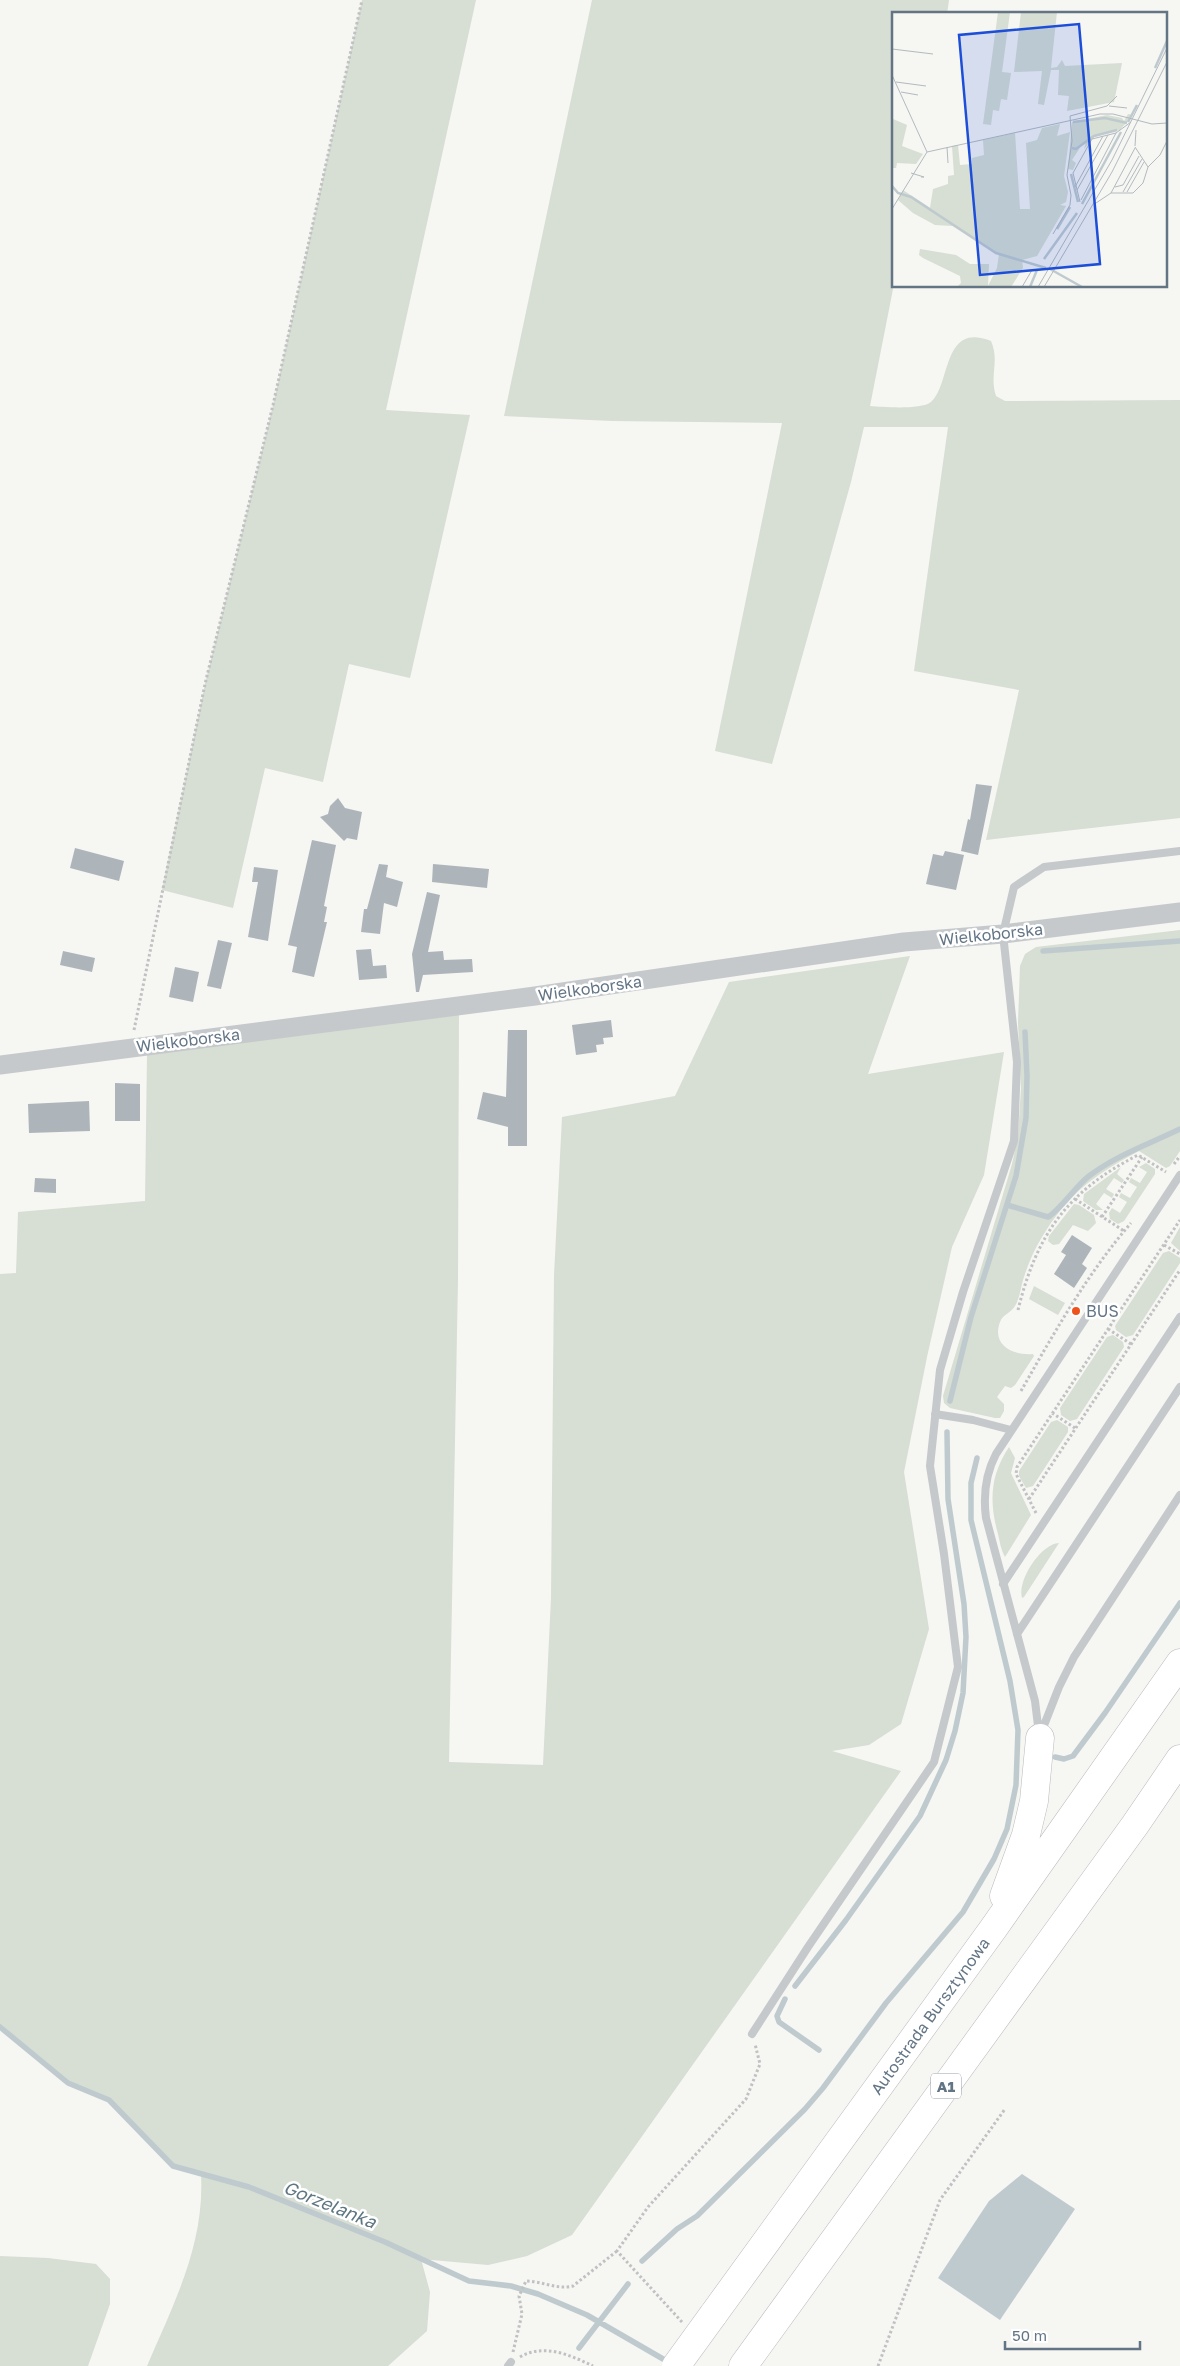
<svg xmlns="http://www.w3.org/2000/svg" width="1180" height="2366" font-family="'Golos Text',sans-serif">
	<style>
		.green { fill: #d7ded3 }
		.water { fill: #bfcacf }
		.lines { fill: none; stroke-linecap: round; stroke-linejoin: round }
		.stream { stroke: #bfcacf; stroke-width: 5.5 }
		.building { fill: #adb5bb }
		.motorway-casing { stroke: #b7bbbe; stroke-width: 29 }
		.path { stroke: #bfc1c3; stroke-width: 3; stroke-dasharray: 2.5 2.5; stroke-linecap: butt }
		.service { stroke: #c5c9cc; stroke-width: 8 }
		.tertiary { stroke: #c5c9cc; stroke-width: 19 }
		.motorway { stroke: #fff; stroke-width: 28 }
		.motorway-bridge-casing { stroke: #b7bbbe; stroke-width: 29; stroke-linecap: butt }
		.motorway-bridge { stroke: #fff; stroke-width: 28 }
		.poi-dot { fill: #ee541a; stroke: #fff; stroke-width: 2 }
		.labels { text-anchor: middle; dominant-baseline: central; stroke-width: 5; stroke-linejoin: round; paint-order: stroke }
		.shield { fill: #fff; stroke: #929eaa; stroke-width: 1 }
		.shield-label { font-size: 15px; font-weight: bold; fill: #637585 }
		.street-label { font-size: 16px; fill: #637585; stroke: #fff }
		.poi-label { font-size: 16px; fill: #637585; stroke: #fff; text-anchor: start }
		.water-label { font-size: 18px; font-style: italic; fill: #5f7782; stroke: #fff }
		.inset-river { fill: none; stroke: #bfcacf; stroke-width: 2.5 }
		.inset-road { fill: none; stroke: #b2bac0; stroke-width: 1 }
		.view { fill: #1d4ed8; fill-opacity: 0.15; stroke: #1d4ed8; stroke-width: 2.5 }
		.inset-edge { fill: none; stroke: #637585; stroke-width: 2.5 }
	</style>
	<rect width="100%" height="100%" fill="#f6f6f2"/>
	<path class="green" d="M362,0H476L386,410L470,415L410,678L349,664L323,782L265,768L233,908L162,890L205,684L273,405Z
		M592,0H949L947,14H894V284L870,406C883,407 921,410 931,402C951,385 942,321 991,341C1000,362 989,375 996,396L1005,401L1180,400V818L986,840L1019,690L914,671L948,427H864L851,482L772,764L715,751L782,423L612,421L504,416Z
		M1180,930V1151L1170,1166L1166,1168L1139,1151C1111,1166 1084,1182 1063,1207C1046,1228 1032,1251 1024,1277C1021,1285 1020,1298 1015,1306C1011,1313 1003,1314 1000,1322C991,1346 1014,1356 1033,1354L1034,1356L1015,1385L1011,1388L1005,1386L997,1397L1004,1404V1411L1000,1418H995L950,1408L944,1403L943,1396L1012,1164L1018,1136L1021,1088L1018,1023L1020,966L1025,954L1036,947Z
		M910,956L868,1074L1004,1052L984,1175L952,1247L927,1357L904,1472L929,1629L901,1724L869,1745L832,1751L901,1771L572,2235L527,2256L488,2265L421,2259L430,2292L427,2331L388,2366H147C174,2303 205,2244 201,2174L173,2166L109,2100L68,2083L0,2027V1274L16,1273L18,1212L145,1201L147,1055L459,1013L458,1279L449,1762L543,1765L551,1598L554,1276L562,1117L675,1096L729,982Z
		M1146,1163L1155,1169V1174L1124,1221L1118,1224L1110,1219L1109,1213L1112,1208L1120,1213L1127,1202L1119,1197L1121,1193L1130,1198L1137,1187L1129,1182L1131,1178L1140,1183L1147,1172L1139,1167Z
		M1121,1167L1117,1174L1124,1180L1122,1183L1114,1178L1106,1189L1114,1194L1112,1198L1104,1193L1096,1204L1103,1210H1096L1083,1201L1084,1194Z
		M1074,1204L1079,1205L1094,1215L1096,1223L1088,1231L1073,1225L1059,1244L1053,1245L1048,1241L1049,1236Z
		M1180,1227V1251L1171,1243Z
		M1169,1251L1180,1258V1263L1133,1335L1126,1337L1116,1330L1115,1326L1163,1253Z
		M1034,1286L1065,1303L1058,1315L1029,1299Z
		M1113,1335L1123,1342L1124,1347L1077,1419L1070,1421L1061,1415L1060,1408L1107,1337Z
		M1057,1420L1068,1427V1432L1033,1486L1026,1488L1019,1476V1471L1051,1422Z
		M1009,1447L1015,1458L1011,1473L1031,1515L1005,1557C1001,1550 1000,1542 998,1534C989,1501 990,1476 1009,1447Z
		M1059,1543L1024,1597L1022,1598C1017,1580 1041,1544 1059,1543Z
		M0,2256L48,2258L96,2264L110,2279V2304L88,2366H0Z"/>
	<path class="water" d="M1022,2174L1075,2209L1000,2320L938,2278L989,2201Z"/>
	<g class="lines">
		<path class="stream" d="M1043,951L1180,941
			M1007,1205L1048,1217C1059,1211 1076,1186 1089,1176C1117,1155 1149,1144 1180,1129
			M950,1401L971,1317L1016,1176L1026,1118L1027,1076L1025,1032
			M1055,1757L1064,1759L1073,1756L1105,1713L1180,1603
			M795,1986L846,1920L920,1816L946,1760L955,1731L963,1693L966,1637L964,1604L948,1499L947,1432
			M785,1999L777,2016L779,2022L819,2050
			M0,2027L68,2083L109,2100L173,2166L249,2187L385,2242L469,2281L511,2286L538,2294L587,2315L670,2363
			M642,2261L677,2229L697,2216L805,2109L823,2088L886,2003L963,1912L994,1859L1007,1829L1016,1785L1018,1730L1010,1681L971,1520V1483L977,1458
			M579,2348L628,2284"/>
	</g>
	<path class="building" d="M976,784L992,786L978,855L961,851L968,819L970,820Z
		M338,798L345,808L362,812L357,840L347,838L344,841L320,817L328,814L330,806Z
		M312,840L336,845L324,906L327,907L324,922H327L314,977L292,972L297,947L288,945Z
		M75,848L124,861L119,881L70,868Z
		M945,851L964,855L956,890L926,884L933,854L943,856Z
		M379,864L388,865L386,877L403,882L397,907L384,903L380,934L361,932L364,909H367Z
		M433,864L489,869L487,888L432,882Z
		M254,867L278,870L268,941L248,937L258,882H252Z
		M427,892L440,895L428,952L443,951L444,960L472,959L473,972L423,975L419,992H416L412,954Z
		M218,940L232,943L221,989L207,986Z
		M371,949L373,966L386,965L387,978L359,980L356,950Z
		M63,951L95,958L92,972L60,965Z
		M175,967L199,972L193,1002L169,997Z
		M611,1020L613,1037L603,1038L604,1044L596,1045L597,1052L576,1055L572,1025Z
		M508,1030H527V1146H508V1127L477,1119L483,1092L506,1097Z
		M115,1083L140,1084V1121H115Z
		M89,1101L90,1131L29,1133L28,1104Z
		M35,1178L56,1179V1193L34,1192Z
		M1072,1235L1092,1248L1082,1264L1087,1268L1074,1288L1054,1274L1066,1255L1061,1252Z"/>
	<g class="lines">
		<g class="motorway-casing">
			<path id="motorway" d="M1004,1896L1026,1835L1034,1801L1040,1738
				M713,2315L993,1929L1180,1663
				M743,2366L1135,1825L1180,1759"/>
		</g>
		<path class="path" d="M134,1030L205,684L273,405L362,0
			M1174,1164L1180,1156
			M1075,1199L1124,1231
			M1102,1217L1142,1157
			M1164,1245L1180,1254
			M1018,1310C1037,1233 1068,1191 1138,1155L1166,1172
			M1108,1329L1131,1344
			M1021,1391C1054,1333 1087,1274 1131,1223
			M1052,1413L1075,1428
			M1029,1499L1180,1270
			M1036,1513L1016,1474L1017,1467L1180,1220
			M682,2322L617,2251L648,2207L746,2099L760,2064L755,2044
			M513,2352L522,2314L519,2296L526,2281C541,2281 558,2290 573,2286L617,2251
			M520,2357C544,2343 570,2355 593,2366
			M878,2366L940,2200L1005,2109"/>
		<path class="service" d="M935,1414L973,1420L1011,1430
			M1003,1584L1180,1317
			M1017,1634L1180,1387
			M1041,1733L1059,1687L1074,1657L1180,1495
			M1039,1734L1035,1701L986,1518C983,1495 985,1475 996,1454L1180,1175
			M752,2034L808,1947L934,1762L958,1667L944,1554L930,1466L940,1370L963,1292L1014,1141L1017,1062L1003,934L1014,887L1044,867L1180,851
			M508,2366L511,2362"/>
		<path class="tertiary" d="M0,1065L535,996L904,942L1003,934L1180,912"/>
		<use href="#motorway" class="motorway"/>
		<g class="motorway-bridge-casing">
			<path id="motorway-bridge" d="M676,2366L713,2315"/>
		</g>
		<use href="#motorway-bridge" class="motorway-bridge"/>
	</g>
	<circle class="poi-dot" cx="1076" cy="1311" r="5"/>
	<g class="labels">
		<rect class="shield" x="931" y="2073.5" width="30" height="25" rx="4"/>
		<g class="shield-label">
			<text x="946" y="2086">A1</text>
		</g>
		<g class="street-label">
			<text transform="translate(991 934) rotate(-6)">Wielkoborska</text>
			<text transform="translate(590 988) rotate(-8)">Wielkoborska</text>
			<text transform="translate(188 1040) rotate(-7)">Wielkoborska</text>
			<text transform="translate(930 2016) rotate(-54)">Autostrada Bursztynowa</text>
		</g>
		<g class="poi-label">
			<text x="1086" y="1311">BUS</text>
		</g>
		<g class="water-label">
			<text transform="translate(330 2204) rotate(22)">Gorzelanka</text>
		</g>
	</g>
	<g transform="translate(892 12)">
		<rect width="275" height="275" fill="#f6f6f2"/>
		<path d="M106,0H118L110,60L119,61L115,88L109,87L107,99L101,98L99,113L91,112ZM129,0H165L159,56L165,55L170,48L173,54L230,51L222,90L175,99L177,84L166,83L167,58H159L152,93L146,92L150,59L122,60ZM236,102L241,103L228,118L202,125L192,137L194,130L191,131L180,148L184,151L181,158L176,157L180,110L215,103L230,106L232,109ZM1,107L15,113L10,134L31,142L24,152L5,151L4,156H0ZM168,112L165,124L178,120L172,164L176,180L174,190L168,193L174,194L145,244L130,248L131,256L119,275H65L69,271L68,264L31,246L27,243L28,237L64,243L78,252H97L96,274L105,256L107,242L61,214L43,213L21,201L6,188L11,178L38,196L41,177L56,172V164L62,163L60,134L66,133L68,153L80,152V146L92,143L91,128L123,121L128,197H138L134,131L145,128L150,116Z" fill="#d7ded3"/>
		<path class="inset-river" d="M263,56L275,29M181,110L213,106L235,111M236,110L245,93M180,136L184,137L202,124L225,118M179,162L186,190M0,174L6,181L19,185L104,241L154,256M190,192L229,120M165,217L178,195M152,247L185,201M158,257L190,275M138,275L145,258"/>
		<path class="inset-road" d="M0,37L41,42M0,63L35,140M4,70L34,74M9,80L26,83M217,94L235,96M224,121L239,110M243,134L244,118M55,135L56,151M256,155L268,143L275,129M19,161L32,165H29M183,175L211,124M223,175L231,173L247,144M185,178L216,123M231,180L250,147M235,180L252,150M219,181H241L251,171L256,155L243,135M219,181L243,136M189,188L224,121M188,190L181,161L200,127L224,121M204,191L219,181M0,197L35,140L208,102H221L260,112L275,111M161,222L178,193L179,183L175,163L180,129L178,104L215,94L225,84M130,275L140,258M146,275L220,148L275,36M152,275L220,160L275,50"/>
		<path class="view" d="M187,12L208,252L88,263L67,23Z"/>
		<rect width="275" height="275" class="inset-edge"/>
	</g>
	<path d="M1005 2341v8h135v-8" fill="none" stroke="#637585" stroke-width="2.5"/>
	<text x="1012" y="2341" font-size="15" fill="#637585" stroke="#ffffff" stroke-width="4" paint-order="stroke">50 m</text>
</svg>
